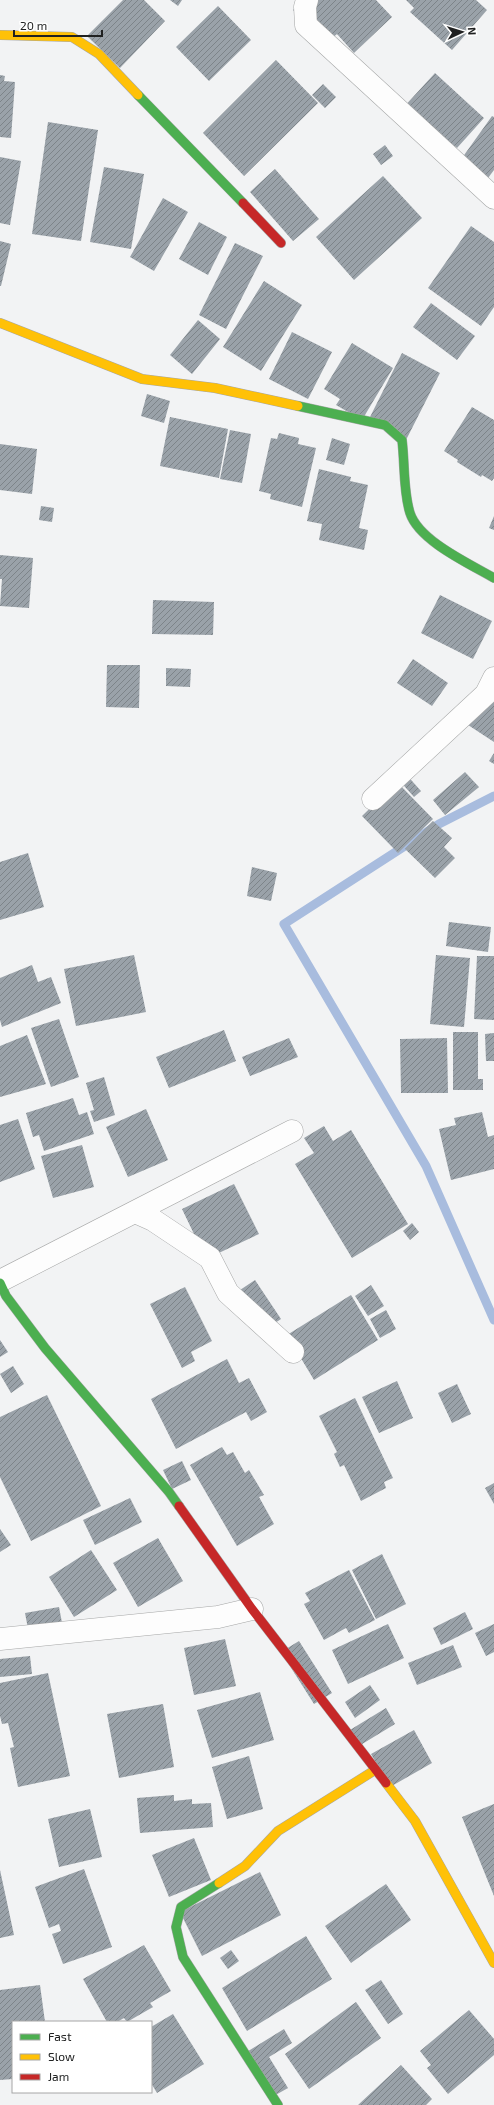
<svg xmlns="http://www.w3.org/2000/svg" width="494" height="2105" font-family="'Exo 2',sans-serif">
	<style>
		.lines { fill: none; stroke-linecap: round; stroke-linejoin: round }
		.stream { stroke: #a8bcde; stroke-width: 9 }
		.building { fill: url(#building-hatch) }
		.street-casing { stroke: #a6a7a7; stroke-width: 23 }
		.fast-casing { stroke: #a6a7a7; stroke-width: 10 }
		.slow-casing { stroke: #a6a7a7; stroke-width: 10 }
		.jam-casing { stroke: #a6a7a7; stroke-width: 10 }
		.street { stroke: #fdfdfd; stroke-width: 22 }
		.fast { stroke: #4caf50; stroke-width: 9 }
		.slow { stroke: #ffc107; stroke-width: 9 }
		.jam { stroke: #c62828; stroke-width: 9 }
	</style>
	<defs>
		<pattern id="building-hatch" width="6" height="6" patternUnits="userSpaceOnUse"><rect width="6" height="6" fill="#9aa2a9"/><path d="M-1 1l2-2M0 6l6-6M5 7l2-2" fill="none" stroke="#7d8489"/></pattern>
	</defs>
	<rect width="100%" height="100%" fill="#f2f3f4"/>
	<g class="lines">
		<path class="stream" d="M494,796L439,824L284,924L426,1166L494,1320"/>
	</g>
	<path class="building" d="M123,0H144L165,21L120,68L87,36Z
		M170,0H182L178,6Z
		M303,0H376L392,17L354,53L337,34L325,44L293,10Z
		M406,0H476L487,10L452,50L410,12L414,8Z
		M218,6L251,40L209,81L176,47Z
		M276,60L318,103L244,176L203,133Z
		M435,73L484,118L457,148L452,144L447,150L402,109Z
		M0,75L5,76L4,81L15,82L11,138L0,137Z
		M323,84L336,97L325,108L312,95Z
		M492,116L494,117V170L488,178L462,158Z
		M48,122L98,130L81,241L32,234Z
		M385,145L393,156L381,165L373,154Z
		M0,157L21,161L10,225L0,223Z
		M104,167L144,174L131,249L90,242Z
		M275,169L319,219L293,241L250,192Z
		M383,176L422,218L354,280L316,237Z
		M163,198L188,212L154,271L130,257Z
		M199,222L227,237L208,275L179,259Z
		M471,226L494,242V307L481,326L428,288Z
		M0,241L11,244L1,286H0Z
		M235,243L263,256L226,329L199,315Z
		M264,281L302,305L261,371L223,347Z
		M431,303L475,336L457,360L413,327Z
		M198,320L220,339L192,374L170,355Z
		M292,332L332,352L308,399L269,379Z
		M352,343L393,368L362,420L336,405L340,399L324,389Z
		M402,353L440,373L406,440L368,421Z
		M147,394L170,401L164,423L141,416Z
		M472,407L494,420V478L492,481L482,475L481,477L457,462L458,460L444,451Z
		M170,417L228,429L219,478L160,466Z
		M230,430L251,434L242,483L220,479Z
		M279,433L299,438L298,444L316,448L302,507L270,499L271,494L259,491L271,438L277,439Z
		M332,438L350,444L344,465L326,460Z
		M0,444L37,449L32,494L0,490Z
		M319,469L351,477L350,481L368,485L359,528L368,530L364,550L319,540L322,524L307,521Z
		M41,506L54,508L52,522L39,520Z
		M494,516V530L489,528Z
		M0,555L33,558L29,608L0,606L2,579H0Z
		M440,595L492,621L473,659L421,633Z
		M153,600L214,602L213,635L152,634Z
		M413,659L448,683L432,706L397,683Z
		M107,665H140L139,708L106,707Z
		M166,668L191,669L190,687L166,686Z
		M494,671V742L462,721Z
		M494,753V764L489,761Z
		M404,772L421,791L414,797L397,778Z
		M465,772L479,787L445,815L433,800Z
		M397,782L433,819L398,853L362,816Z
		M433,821L452,838L444,847L455,858L435,878L405,849Z
		M28,853L44,907L0,920V862Z
		M252,867L277,873L271,901L247,896Z
		M449,922L491,927L488,952L446,946Z
		M134,955L146,1012L76,1026L64,969Z
		M436,955L470,958L464,1027L430,1024Z
		M477,956H494V1020L474,1019Z
		M32,965L38,982L51,977L61,1003L2,1027L0,1020V978Z
		M59,1019L79,1077L51,1087L31,1028Z
		M224,1030L236,1061L169,1088L156,1057Z
		M453,1032H478V1079H483V1090H453Z
		M494,1033V1061H486L485,1034Z
		M27,1035L46,1084L0,1097V1046Z
		M289,1038L298,1057L250,1076L242,1057Z
		M447,1038L448,1093H401L400,1039Z
		M104,1077L115,1115L94,1122L90,1111L94,1110L86,1083Z
		M73,1098L79,1115L87,1112L94,1134L44,1151L39,1135L33,1137L26,1113Z
		M146,1109L168,1160L128,1177L106,1127Z
		M482,1112L488,1137L494,1135V1169L451,1180L439,1129L456,1125L454,1118Z
		M18,1119L35,1169L0,1182V1125Z
		M324,1126L333,1141L351,1130L408,1224L352,1258L295,1164L314,1153L304,1138Z
		M82,1145L94,1187L53,1198L41,1156Z
		M234,1184L259,1234L206,1259L182,1209Z
		M412,1223L419,1232L410,1240L403,1231Z
		M255,1280L281,1319L260,1333L234,1294Z
		M371,1285L384,1306L368,1316L355,1296Z
		M185,1287L212,1341L191,1352L195,1361L182,1368L150,1304Z
		M351,1295L378,1340L314,1380L287,1335Z
		M386,1310L396,1329L380,1338L370,1319Z
		M0,1340L8,1352L0,1357Z
		M227,1359L239,1383L249,1378L267,1412L251,1421L246,1412L176,1449L151,1399Z
		M13,1366L24,1384L11,1393L0,1374Z
		M397,1381L413,1418L379,1433L362,1397Z
		M457,1384L471,1414L452,1423L438,1393Z
		M47,1395L101,1506L31,1541L0,1477V1417Z
		M355,1398L393,1478L384,1482L386,1488L361,1501L344,1465L340,1467L334,1454L337,1452L319,1416Z
		M222,1447L227,1455L233,1452L245,1473L249,1470L264,1495L259,1497L274,1524L237,1546L190,1465Z
		M182,1461L191,1480L172,1489L163,1470Z
		M494,1483V1504L485,1488Z
		M130,1498L142,1522L95,1545L83,1520Z
		M0,1529L11,1545L0,1552Z
		M158,1538L183,1581L138,1607L113,1563Z
		M91,1550L117,1590L74,1617L49,1577Z
		M382,1554L406,1604L376,1619L352,1570Z
		M349,1570L375,1620L349,1633L346,1628L324,1640L304,1604L310,1601L305,1593Z
		M59,1607L63,1628L29,1634L25,1613Z
		M465,1612L473,1629L441,1645L433,1628Z
		M388,1624L404,1658L348,1684L332,1650Z
		M494,1624V1652L486,1656L475,1633Z
		M225,1639L236,1686L194,1695L184,1648Z
		M299,1641L332,1693L314,1704L281,1652Z
		M453,1645L462,1667L417,1685L408,1663Z
		M30,1656L32,1674L0,1677V1659Z
		M48,1673L70,1776L18,1787L10,1748L14,1747L8,1723L2,1724L0,1716V1683Z
		M370,1685L380,1700L355,1718L345,1702Z
		M260,1692L274,1740L212,1758L197,1710Z
		M163,1704L174,1767L119,1778L107,1714Z
		M386,1708L395,1724L354,1749L345,1733Z
		M414,1730L432,1763L390,1787L371,1754Z
		M249,1756L263,1809L227,1819L212,1767Z
		M174,1795V1801L192,1799V1804L211,1803L213,1827L140,1833L137,1798Z
		M494,1804V1896L462,1817Z
		M90,1809L102,1857L59,1867L48,1819Z
		M194,1838L211,1880L169,1897L152,1855Z
		M84,1869L112,1947L63,1964L52,1934L61,1931L59,1924L49,1928L35,1887Z
		M0,1870L14,1935L0,1938Z
		M260,1872L281,1915L202,1956L180,1912Z
		M386,1884L411,1920L351,1963L325,1926Z
		M306,1936L332,1979L247,2031L222,1988Z
		M144,1945L171,1991L150,2003L153,2007L127,2022L124,2018L117,2022H107L83,1979Z
		M231,1950L239,1961L228,1969L220,1958Z
		M381,1980L403,2014L388,2024L365,1990Z
		M40,1985L45,2022H13V2079L0,2080V1990Z
		M356,2002L381,2038L309,2089L285,2054Z
		M469,2010L494,2039V2055L448,2094L427,2068L431,2065L420,2051Z
		M173,2014L204,2064L157,2093L151,2083V2027Z
		M284,2029L292,2043L269,2057L288,2088L272,2097L245,2053Z
		M401,2065L432,2099L426,2105H358Z"/>
	<g class="lines">
		<g class="street-casing">
			<path id="street" d="M307,0L305,7L306,25L494,198
				M373,799L486,694L494,678
				M135,1212L153,1220L210,1258L228,1293L293,1352
				M0,1281L292,1131
				M0,1639L218,1617L252,1609"/>
		</g>
		<g class="fast-casing">
			<path id="fast" d="M138,95L243,203
				M298,406L385,425L402,440C405,464 403,491 410,513C419,541 470,564 494,578
				M0,1283L6,1296L45,1348L169,1492L179,1506
				M219,1883L181,1907L176,1927L183,1957L278,2105"/>
		</g>
		<g class="slow-casing">
			<path id="slow" d="M0,35L72,37L99,54L138,95
				M0,323L142,379L215,388L298,406
				M386,1783L415,1821L494,1963
				M219,1883L245,1866L278,1831L375,1770"/>
		</g>
		<g class="jam-casing">
			<path id="jam" d="M243,203L281,243
				M179,1506L252,1609L386,1783"/>
		</g>
		<use href="#street" class="street"/>
		<use href="#fast" class="fast"/>
		<use href="#slow" class="slow"/>
		<use href="#jam" class="jam"/>
	</g>
	<rect x="12" y="2021" width="140" height="72" fill="#ffffff" stroke="#a6a6a6"/>
	<rect x="20" y="2034" width="20" height="6" fill="#4caf50" stroke="#a6a6a6"/>
	<text x="48" y="2041" font-size="12" fill="#202121">Fast</text>
	<rect x="20" y="2054" width="20" height="6" fill="#ffc107" stroke="#a6a6a6"/>
	<text x="48" y="2061" font-size="12" fill="#202121">Slow</text>
	<rect x="20" y="2074" width="20" height="6" fill="#c62828" stroke="#a6a6a6"/>
	<text x="48" y="2081" font-size="12" fill="#202121">Jam</text>
	<g transform="translate(462 32) rotate(86)" stroke="#ffffff" stroke-width="3" paint-order="stroke">
	<path d="M0-3L7 15L0 10L-7 15Z" fill="#202121"/>
	<text y="-6" font-size="11" font-weight="bold" text-anchor="middle" fill="#202121">N</text>
	</g>
	<path d="M14 30v6h88v-6" fill="none" stroke="#202121" stroke-width="2"/>
	<text x="20" y="30" font-size="12" fill="#202121" stroke="#ffffff" stroke-width="3" paint-order="stroke">20 m</text>
</svg>
